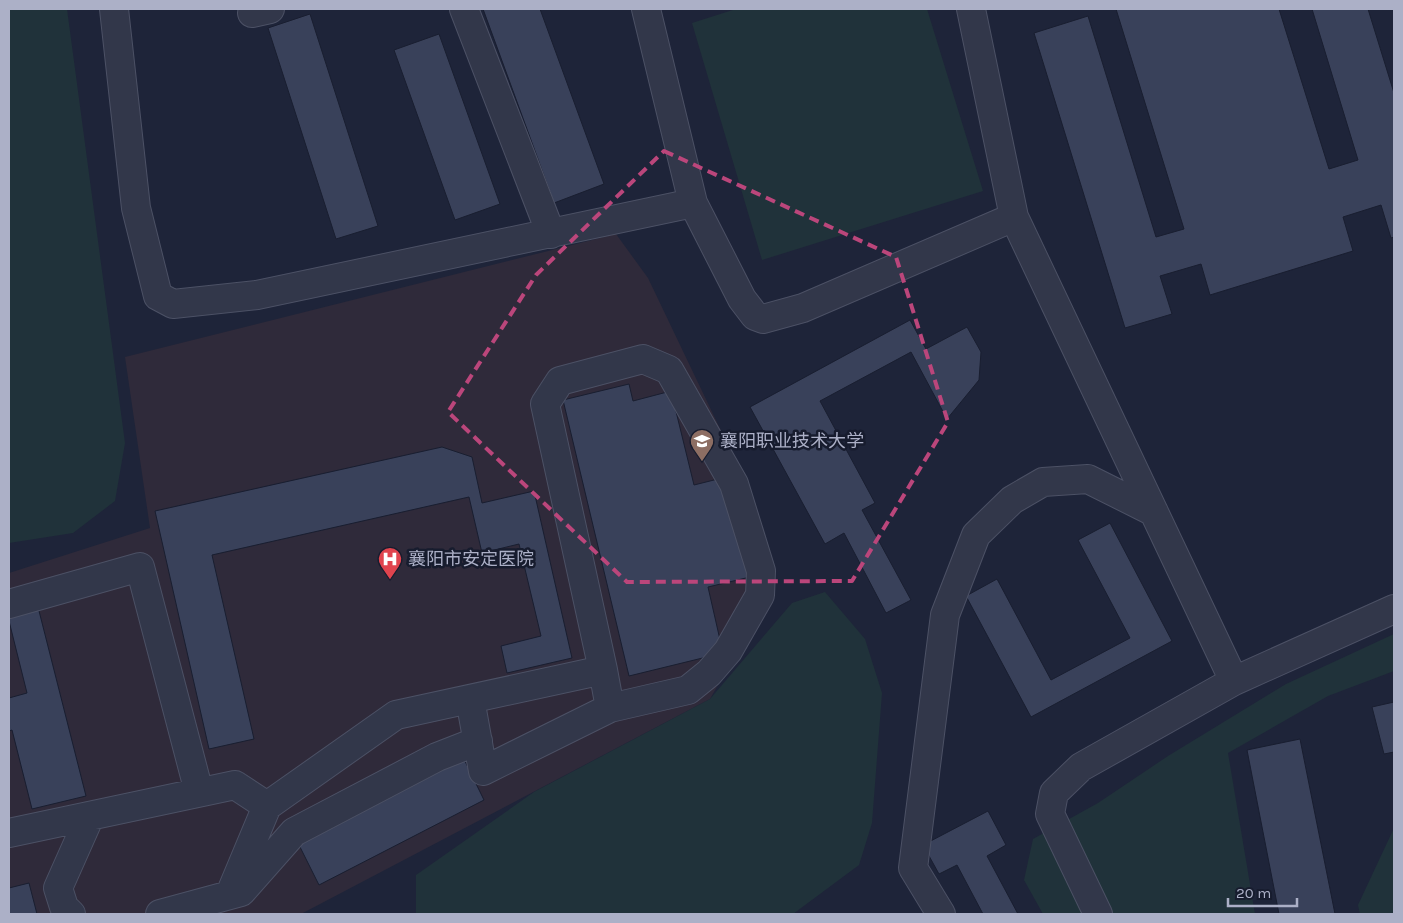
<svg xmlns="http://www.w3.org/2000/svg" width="1403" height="923" font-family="Karla,'Noto Sans SC',sans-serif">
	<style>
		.medical { fill: #2f2a3a }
		.green { fill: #20323a }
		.building { fill: #39415a; stroke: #191e30 }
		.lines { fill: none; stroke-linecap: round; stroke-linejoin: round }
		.minor-casing { stroke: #4c5165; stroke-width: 30 }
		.minor { stroke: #32374a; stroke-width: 28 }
		.marked { fill: none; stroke: #bb467b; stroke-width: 4; stroke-dasharray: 10 6; stroke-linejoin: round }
		.labels { text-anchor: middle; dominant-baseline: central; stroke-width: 5; stroke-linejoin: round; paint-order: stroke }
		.poi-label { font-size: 18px; fill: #acb0c7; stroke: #171c2e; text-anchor: start }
	</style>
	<rect width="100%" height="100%" fill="#1e2439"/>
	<path class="medical" d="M616,234L648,278L735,460L773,587L710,699L301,914H9V573L150,528L125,357Z"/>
	<path class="green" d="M9,9H67L125,443L115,501L73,533L9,543Z
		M736,9H927L983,191L762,260L692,23Z
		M825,592L865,639L882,693L872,823L859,865L793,914H416V875L534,792L710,699L792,603Z
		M1394,634V671L1328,696L1228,753L1255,914H1043L1024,880L1033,839L1098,803L1168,756L1286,684Z
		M1394,828V914H1360L1358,905Z"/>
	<path class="building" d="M483,9H540L604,184L554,203Z
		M1116,9H1279L1329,169L1358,160L1312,9H1368L1394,93V237L1391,238L1381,205L1343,217L1353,251L1210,295L1201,264L1160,276L1172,314L1125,328L1034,33L1088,16L1156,237L1184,229Z
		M310,14L378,226L336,239L268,28Z
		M439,34L500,204L455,220L394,50Z
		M910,320L926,349L967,327L981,352L979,380L947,419L911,352L820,401L875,503L862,510L911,600L886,613L844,533L825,544L750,407Z
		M629,384L633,401L671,391L694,485L726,477L750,577L708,587L723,653L629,676L563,400Z
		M442,447L472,457L482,503L534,491L572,658L507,673L501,646L541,636L519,544L482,553L469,497L212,555L254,739L209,749L155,511Z
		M1110,523L1172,641L1031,717L966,596L997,579L1051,680L1130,638L1078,540Z
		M37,603L86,796L32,809L12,730L9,731V698L27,693L9,621V610Z
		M1394,702V752L1384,754L1372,707Z
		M1300,739L1335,914H1279L1247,750Z
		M461,753L484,800L319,885L295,837Z
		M988,811L1006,845L987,856L1018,914H983L957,865L939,874L923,845Z
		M29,883L37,914H9V888Z"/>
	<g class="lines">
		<g class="minor-casing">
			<path id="minor" d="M114,9L136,208L158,296L173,304L257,295L693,203
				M464,9L551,234
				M646,9L693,203L742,299L755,316L763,319L803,308L1014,217
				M971,9L1014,217L1234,681
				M252,13L270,9
				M643,359L669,370L734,484L761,571L760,595L728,651L709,673L688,690L610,708L603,670L545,404L560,381Z
				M9,604L140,567L199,792
				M470,699L483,771L610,708
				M9,833L235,785L267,806L396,715L603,670
				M231,892L267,806
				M71,914L64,907L58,888L90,816
				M160,914L241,892L294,832L437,757L478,741
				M941,914L913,868L945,615L976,535L1012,500L1043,482L1088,479L1154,512
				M1098,914L1050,814L1054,793L1081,767L1234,681L1394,609"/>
		</g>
		<use href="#minor" class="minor"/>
	</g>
	<path class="marked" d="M664,151L896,257L948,422L852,581L627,582L448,412L536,275Z"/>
	<defs>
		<g id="university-pin" transform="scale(1.25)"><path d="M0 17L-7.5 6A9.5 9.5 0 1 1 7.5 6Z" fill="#8d6e63" stroke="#171c2e"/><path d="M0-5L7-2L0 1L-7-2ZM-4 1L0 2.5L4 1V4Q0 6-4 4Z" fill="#fff"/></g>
		<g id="hospital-pin" transform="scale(1.25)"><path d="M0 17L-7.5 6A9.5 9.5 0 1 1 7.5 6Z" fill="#e0444e" stroke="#171c2e"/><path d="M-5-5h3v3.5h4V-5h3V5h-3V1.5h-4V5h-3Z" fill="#fff"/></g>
	</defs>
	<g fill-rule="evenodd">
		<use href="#university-pin" x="702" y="441"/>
		<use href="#hospital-pin" x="390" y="559"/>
	</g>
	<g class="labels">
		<g class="poi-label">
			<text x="720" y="441">襄阳职业技术大学</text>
			<text x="408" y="559">襄阳市安定医院</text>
		</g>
	</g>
	<rect width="1403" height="923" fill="none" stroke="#acb0c7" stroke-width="20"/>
	<path d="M1228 898v8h69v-8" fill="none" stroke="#acb0c7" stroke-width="2.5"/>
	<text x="1236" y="898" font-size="15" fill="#acb0c7" stroke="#171c2e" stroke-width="4" paint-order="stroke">20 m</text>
</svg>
